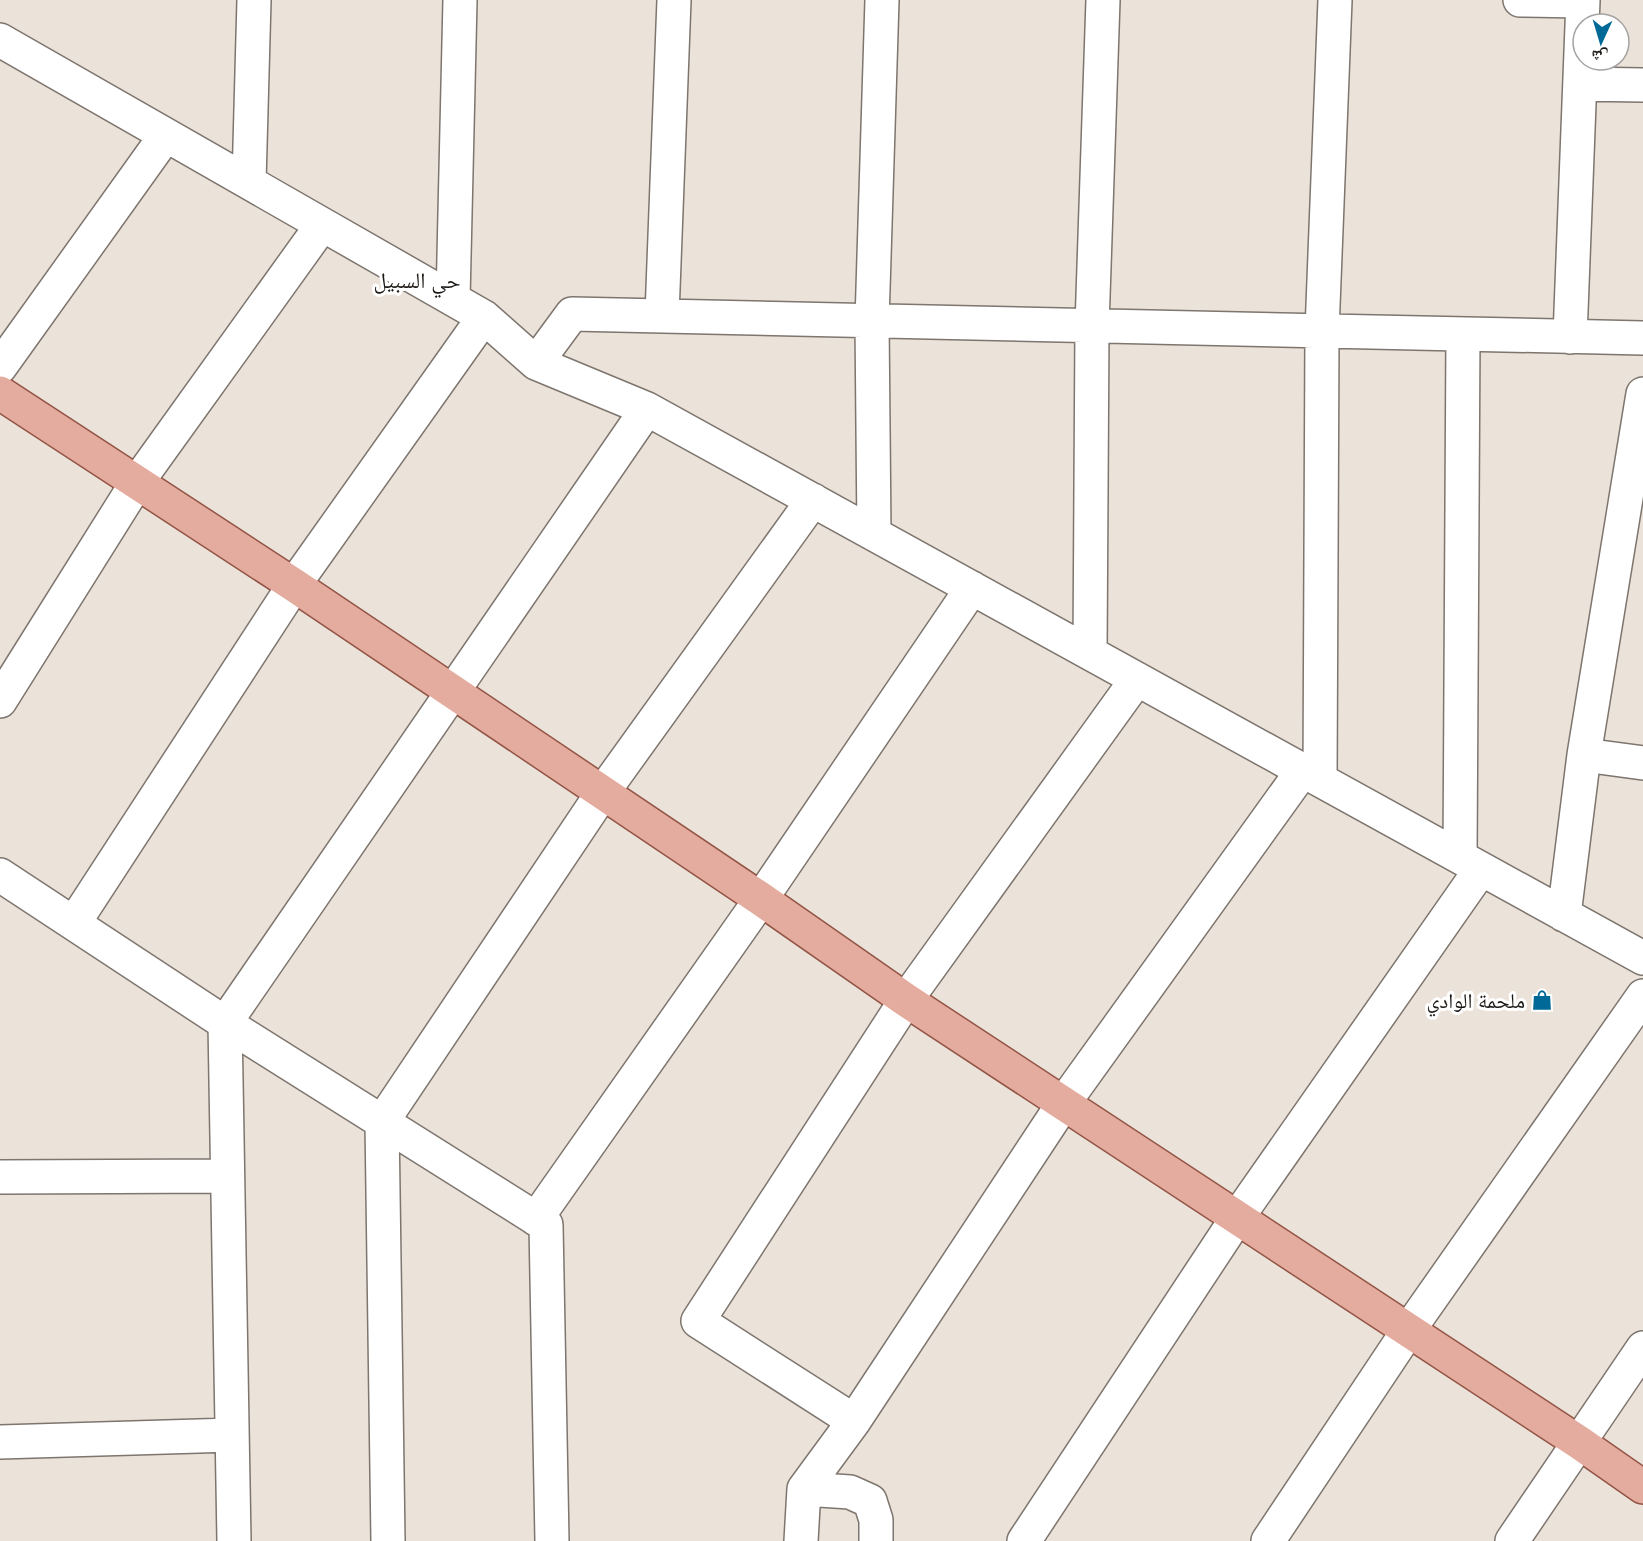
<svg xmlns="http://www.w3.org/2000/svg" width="1643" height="1541" font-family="'PT Sans','Noto Naskh Arabic',sans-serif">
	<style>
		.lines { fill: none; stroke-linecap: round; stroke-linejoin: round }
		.minor-casing { stroke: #7d756e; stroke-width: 36 }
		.major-casing { stroke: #925445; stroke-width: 36 }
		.minor { stroke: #fff; stroke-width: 33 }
		.major { stroke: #e4ab9f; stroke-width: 33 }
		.labels { text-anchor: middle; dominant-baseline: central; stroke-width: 6; stroke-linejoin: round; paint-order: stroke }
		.poi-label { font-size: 21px; fill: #1c1916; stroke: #fff; text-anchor: end }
		.neighbourhood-label { font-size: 22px; fill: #1c1916; stroke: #fff }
	</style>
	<rect width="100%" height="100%" fill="#ebe2d9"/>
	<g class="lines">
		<g class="minor-casing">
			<path id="minor" d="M1520,0L1583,1
				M0,40L484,317L536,363L647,409L1643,958
				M1580,84L1643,85
				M249,182L254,0
				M453,299L460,0
				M662,315L674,0
				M1570,337L1583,0
				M536,363L572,314L1643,338
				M0,367L166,135
				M874,534L872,321L882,0
				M1090,653L1092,326L1103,0
				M0,701L136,484L322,225
				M1584,755L1643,763
				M1320,780L1322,331L1335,0
				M1460,857L1463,334
				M0,875L225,1023L546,1225L552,1541
				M1564,915L1584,755L1643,394
				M74,923L294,585L484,317
				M0,1177L227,1176
				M536,1219L761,899L972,588
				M854,1421L698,1321L906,1000L1137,679
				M0,1442L232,1435
				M804,1489L850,1492L870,1501L876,1520V1541
				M234,1541L225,1023L647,409
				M388,1541L382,1122L603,792L813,500
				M801,1541L804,1489L854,1421L1063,1104L1303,770
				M1024,1541L1237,1218L1481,869
				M1268,1541L1408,1331L1643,996
				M1512,1541L1643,1348"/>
		</g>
		<g class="major-casing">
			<path id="major" d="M0,393L294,585L761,899L906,1000L1580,1443L1643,1487"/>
		</g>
		<use href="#minor" class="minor"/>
		<use href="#major" class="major"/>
	</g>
	<defs>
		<g id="shop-bare" transform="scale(1.62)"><path d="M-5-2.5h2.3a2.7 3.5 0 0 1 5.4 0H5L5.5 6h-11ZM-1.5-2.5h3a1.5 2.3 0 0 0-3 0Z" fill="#006997" stroke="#fff" stroke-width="2.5" paint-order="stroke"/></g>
	</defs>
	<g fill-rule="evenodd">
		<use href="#shop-bare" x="1542" y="1000"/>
	</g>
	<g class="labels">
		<g class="poi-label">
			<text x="1525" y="1000">ملحمة الوادي</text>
		</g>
		<g class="neighbourhood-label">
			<text x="417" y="280">حي السبيل</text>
		</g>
	</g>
	<g transform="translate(1601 42) rotate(184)"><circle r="28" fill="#ffffff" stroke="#a4a3a2" stroke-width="1.5"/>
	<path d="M0-4.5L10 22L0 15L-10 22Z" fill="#006997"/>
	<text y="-9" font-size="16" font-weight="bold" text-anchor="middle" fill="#1c1916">ش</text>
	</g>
</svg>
